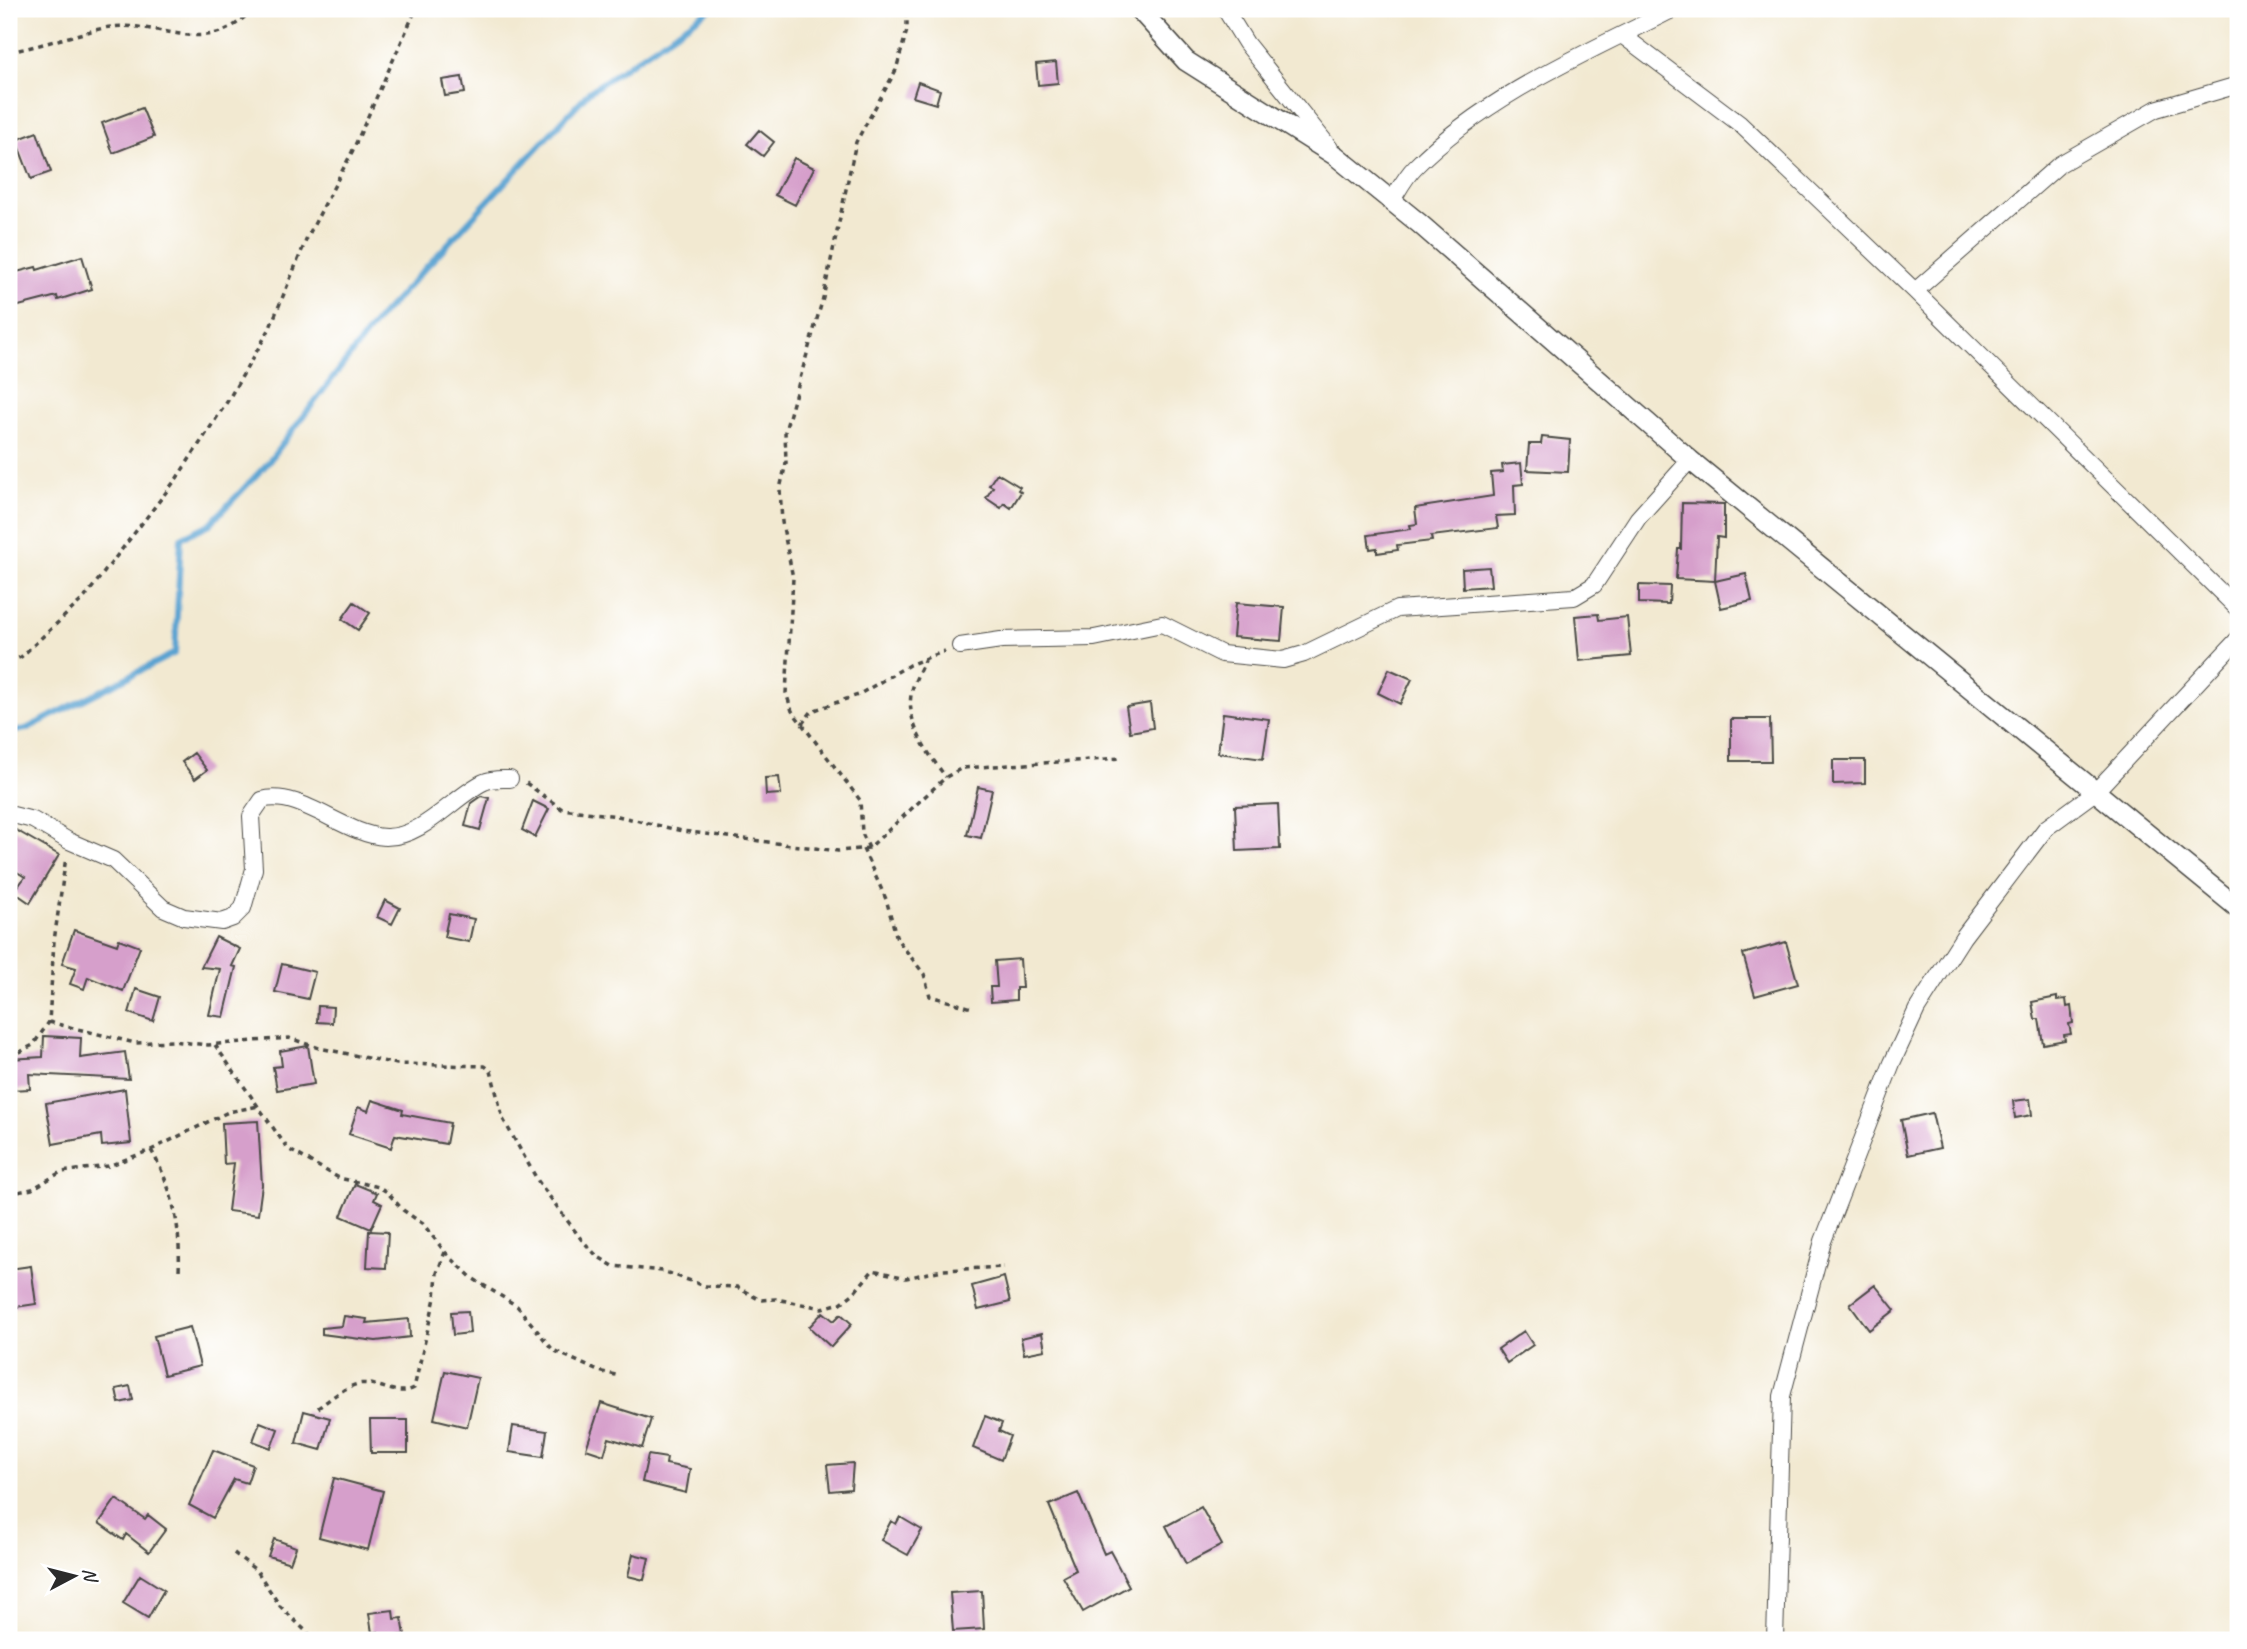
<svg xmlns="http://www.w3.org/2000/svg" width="2247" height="1649" font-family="Caveat,sans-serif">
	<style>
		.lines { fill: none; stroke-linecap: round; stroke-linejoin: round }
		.stream { stroke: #5aa3d1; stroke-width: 6 }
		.building { fill: #d69fcb }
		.minor-casing { stroke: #494844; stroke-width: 18 }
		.tertiary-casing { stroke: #494844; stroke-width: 22 }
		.path { stroke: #494844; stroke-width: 3.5; stroke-dasharray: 5 5; stroke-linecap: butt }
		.minor { stroke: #fff; stroke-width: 16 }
		.tertiary { stroke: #fff; stroke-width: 19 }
	</style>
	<rect width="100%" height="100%" fill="#fff"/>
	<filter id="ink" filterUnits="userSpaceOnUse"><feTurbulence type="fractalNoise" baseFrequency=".0143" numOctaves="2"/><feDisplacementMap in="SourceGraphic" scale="14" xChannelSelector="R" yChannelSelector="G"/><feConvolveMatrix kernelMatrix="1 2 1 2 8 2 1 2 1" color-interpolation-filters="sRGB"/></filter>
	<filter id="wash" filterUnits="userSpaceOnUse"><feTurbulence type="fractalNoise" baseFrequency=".00686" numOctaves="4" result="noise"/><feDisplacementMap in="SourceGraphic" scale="28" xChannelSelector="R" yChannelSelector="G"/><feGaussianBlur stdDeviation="1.57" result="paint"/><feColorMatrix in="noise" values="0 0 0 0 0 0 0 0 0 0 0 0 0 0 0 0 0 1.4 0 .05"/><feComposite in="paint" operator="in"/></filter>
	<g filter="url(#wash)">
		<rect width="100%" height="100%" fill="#f2e9d1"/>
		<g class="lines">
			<path class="stream" d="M9,732L26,729L175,653L181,538L210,524L267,464L378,319L589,92L710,9"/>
		</g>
		<g id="blocks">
			<path class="building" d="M1056,62L1058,83L1038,85L1036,64Z
				M462,77L465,93L445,96L442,80Z
				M918,82L940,90L936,104L913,97Z
				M142,108L154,137L113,153L102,123Z
				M759,130L774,142L763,156L747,144Z
				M37,132L51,172L31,179L16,140Z
				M794,158L814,168L795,205L775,195Z
				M82,256L92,289L58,300L57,296L11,308L9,274L36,267L37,270Z
				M1542,437L1570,440L1568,472L1527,470L1529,444H1541Z
				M1521,463L1523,484L1514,485L1515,515L1496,516L1498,528L1431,536L1432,541L1397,545L1398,550L1377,553V548L1370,549L1368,535L1411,529L1410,525L1417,524L1415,508L1493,496L1491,473L1503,472L1502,465Z
				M997,473L1020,487L1018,490L1021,492L1011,508L1004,503L1001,508L986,498L993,487L989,485Z
				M1682,503L1724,504V538L1717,537L1715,581L1676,579L1678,549H1681Z
				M1489,567L1491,586L1463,588L1462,569Z
				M1746,574L1752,601L1721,608L1715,581Z
				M1639,585L1670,586L1669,604L1639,603Z
				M354,602L370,613L358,630L342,619Z
				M1236,603L1284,607L1281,641L1233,637Z
				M1598,614L1599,620L1627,617L1631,656L1579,661L1575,616Z
				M1389,669L1412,679L1400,704L1378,693Z
				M1150,703L1153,728L1130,732L1126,707Z
				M1223,713L1269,719L1263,759L1218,753Z
				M1731,719H1770L1771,761H1731Z
				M194,753L207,770L195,779L182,762Z
				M1833,760H1865V783L1833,784Z
				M779,777L781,794L766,795L765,778Z
				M978,787L992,790L981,838L967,835Z
				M481,796L489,798L480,830L465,826L471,803Z
				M533,801L549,809L535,837L522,830Z
				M1278,804L1280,849L1237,851L1235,806Z
				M9,826L59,855L30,903L14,892L25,877L9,867Z
				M385,900L400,908L392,924L377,917Z
				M449,914L474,919L469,942L444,937Z
				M74,930L117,945L119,939L140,947L123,991L88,977L84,989L70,984L76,968L62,964Z
				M216,937L240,949L232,966L236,967L224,1017L209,1015L220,969L201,967Z
				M1786,942L1798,984L1755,996L1743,954Z
				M1020,959L1022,988H1016V1000L991,1002L990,987H997L995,961Z
				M282,964L315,972L308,999L275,992Z
				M136,989L160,997L153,1021L129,1013Z
				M2057,997V1000L2066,999L2067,1007L2071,1006L2073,1023L2069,1024L2071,1034L2064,1035L2065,1040L2043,1044L2039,1019H2035L2032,1002Z
				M318,1006L333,1007L332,1023L317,1022Z
				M44,1036L81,1038L80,1058L125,1052L129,1079L29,1074L30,1089L9,1090V1059L43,1057Z
				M308,1046L314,1084L277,1090L273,1067L282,1066L280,1051Z
				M125,1089L131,1143L102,1146L101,1135L53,1144L46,1103Z
				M2030,1099L2032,1115L2015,1118L2013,1101Z
				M372,1100L403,1110L402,1114L450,1123L446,1144L395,1135L391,1148L349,1134L358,1107L368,1111Z
				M1932,1113L1940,1148L1908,1155L1901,1120Z
				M258,1121L262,1185L258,1215L228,1211L234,1163L224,1164L222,1123Z
				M355,1184L377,1193L374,1200L382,1204L371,1229L341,1216Z
				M369,1231L388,1232L386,1268L367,1267Z
				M31,1266L36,1304L9,1308V1269Z
				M1004,1277L1010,1302L978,1310L972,1286Z
				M1875,1285L1895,1310L1869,1330L1850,1304Z
				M468,1311L470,1333L453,1335L451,1312Z
				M823,1312L834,1321L841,1314L852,1324L831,1347L809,1327Z
				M344,1316L367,1319L366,1323L409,1319L410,1337L376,1341L322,1334V1328L342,1326Z
				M190,1327L200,1366L164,1375L154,1336Z
				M1524,1331L1533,1345L1507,1363L1498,1349Z
				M1042,1333L1045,1350L1024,1354L1021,1338Z
				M445,1371L478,1378L467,1427L434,1419Z
				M130,1386L133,1400L119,1403L116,1389Z
				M601,1403L651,1419L642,1448L609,1438L604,1455L586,1449Z
				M304,1411L330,1418L321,1450L296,1443Z
				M985,1416L1002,1423L999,1431L1010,1436L1001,1460L973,1448Z
				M370,1420H408V1453H371Z
				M260,1422L278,1429L271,1448L253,1441Z
				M513,1426L547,1431L543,1457L509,1452Z
				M213,1450L253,1465L247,1483L234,1479L213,1518L189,1505Z
				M648,1455L667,1458L666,1464L690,1469L686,1493L642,1482Z
				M853,1463L851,1489L830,1491L827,1465Z
				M334,1478L383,1491L368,1550L319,1537Z
				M1078,1493L1104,1554L1110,1551L1129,1586L1083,1612L1063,1577L1076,1570L1049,1505Z
				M116,1499L145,1519L148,1515L166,1529L149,1552L126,1534L123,1540L99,1523Z
				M1201,1507L1222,1545L1186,1564L1166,1526Z
				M900,1517L922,1530L908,1555L881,1540L891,1521L896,1524Z
				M274,1539L296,1547L290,1563L268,1556Z
				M633,1554L649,1558L644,1580L628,1576Z
				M140,1575L164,1590L148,1618L123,1603Z
				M982,1591L984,1629L953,1631L950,1593Z
				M393,1610L394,1619L402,1618L405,1635L397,1636V1640H379L378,1632L372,1633L369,1613Z"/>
		</g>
	</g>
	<g filter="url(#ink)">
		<use href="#blocks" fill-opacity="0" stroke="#494844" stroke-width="2"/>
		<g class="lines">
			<g class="minor-casing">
				<path id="minor" d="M1225,9L1246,43L1330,148
					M1622,35L1740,124L1915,291L2238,609
					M1391,202C1398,191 1405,177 1415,167C1485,96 1586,53 1674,9
					M1915,291L2060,164L2156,109L2238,85
					M960,646L1001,640L1094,638L1162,624L1222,654L1283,660L1304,654L1397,609L1574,597L1594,585L1638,518L1690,460
					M9,814L33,820L69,841L113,860L163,908L184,917L222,922L233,918L243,908L254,869L251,816L262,800C300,789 344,835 385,837C423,838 454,796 484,782C492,778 502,779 510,779
					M1775,1640L1782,1396L1823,1241L1892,1063L1917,1009L1963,937L2046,828L2095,792L2238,639"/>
			</g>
			<g class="tertiary-casing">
				<path id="tertiary" d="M1139,9L1186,61L1336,156L1420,224L1690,460L2238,908"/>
			</g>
			<path class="path" d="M9,52C41,46 72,35 104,28C159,17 207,62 252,9
				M925,658C921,669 915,679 912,690C904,721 928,754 946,777
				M9,662L21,657L85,597L177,478L227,402L269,330L307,238L352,152L416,9
				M802,724L812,711L858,695L909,665L945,651
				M526,783L562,809L618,816L682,831L838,851L869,848L946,777L962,768L1122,758
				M869,848L862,833L860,800L792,711L786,693L793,578L782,522L780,489L786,463L785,431L823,298L856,142L896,70L907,30V9
				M863,849L886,899L897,939L924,974L930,996L972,1008
				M49,1022L135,1043L172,1041L208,1045L289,1038L319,1048L397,1064L485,1066L491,1071L503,1119L538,1181L581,1239L597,1256L613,1266L663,1271L705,1286L737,1287L760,1300L776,1299L822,1308L841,1303L854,1293L873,1270L906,1278L942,1270L1004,1267
				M215,1045L288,1149L339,1178L379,1187L387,1192L403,1210L423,1224L445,1252L437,1273L435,1298L414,1388C396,1398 377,1380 358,1384C343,1388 330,1399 318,1408
				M9,1053H18L33,1045L49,1022L54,941L66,857
				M151,1150C173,1188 181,1227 179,1271
				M9,1194L32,1189L61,1172L108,1166L151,1150L228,1112L259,1106
				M445,1252L472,1278L517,1306L553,1350L598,1371L620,1376
				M234,1553L257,1571L280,1606L315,1640"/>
			<use href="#minor" class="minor"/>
			<use href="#tertiary" class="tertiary"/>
		</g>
	</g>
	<rect width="2247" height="1649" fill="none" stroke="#fff" stroke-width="35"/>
	<g transform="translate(74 1576) rotate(83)" stroke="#ffffff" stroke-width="5" paint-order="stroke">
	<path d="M0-5L12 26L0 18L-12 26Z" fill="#2b2b2b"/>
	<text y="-10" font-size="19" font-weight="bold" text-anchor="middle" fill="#2b2b2b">N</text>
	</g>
</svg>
